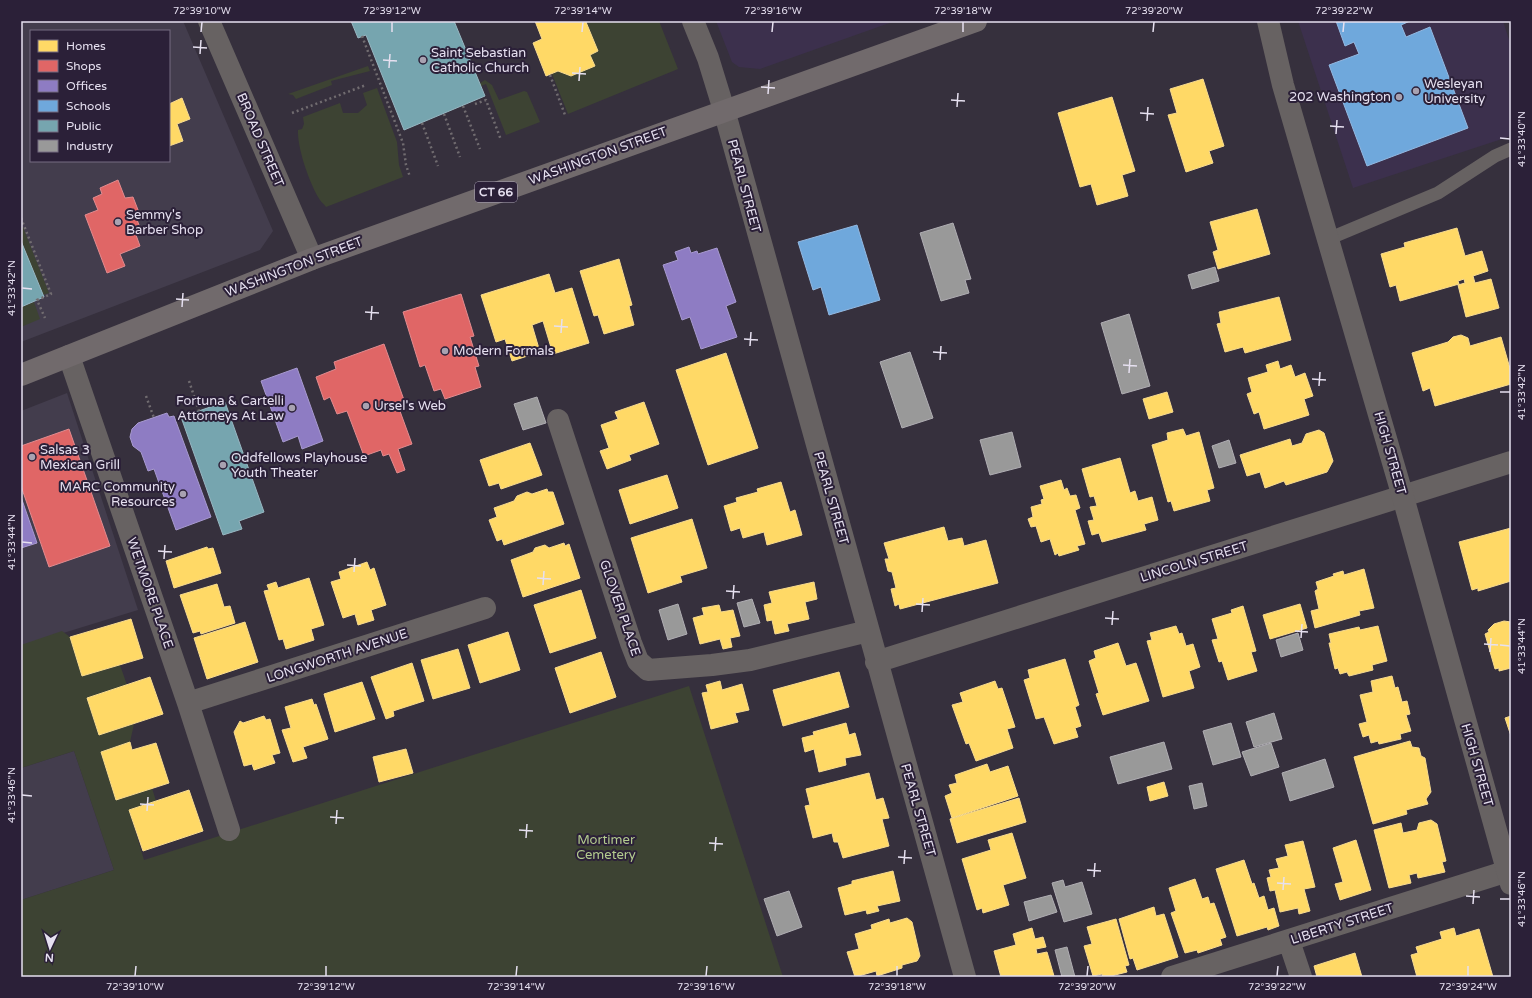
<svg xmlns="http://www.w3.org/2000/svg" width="1532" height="998" font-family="'Varela Round',sans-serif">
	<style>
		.commercial { fill: #433d4d; fill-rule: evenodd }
		.built { fill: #3c304d }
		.green { fill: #3d4333 }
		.homes { fill: #ffd966; stroke: #f8db8f }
		.shops { fill: #e06666; stroke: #e28b8f }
		.offices { fill: #8e7cc3; stroke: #a89ad0 }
		.schools { fill: #6fa8dc; stroke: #93b9e2 }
		.public { fill: #76a5af; stroke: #98b7c2 }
		.industry { fill: #999; stroke: #b0aeb3 }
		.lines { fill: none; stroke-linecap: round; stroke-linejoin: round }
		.path { stroke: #716c70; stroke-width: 2.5; stroke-dasharray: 2 3; stroke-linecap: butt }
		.service { stroke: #676262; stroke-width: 13 }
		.minor { stroke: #676262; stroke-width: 22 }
		.tertiary { stroke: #676262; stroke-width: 22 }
		.trunk { stroke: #716a6c; stroke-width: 22 }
		.ticks { fill: none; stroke: #e6e0f0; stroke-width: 1.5 }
		.poi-dot { fill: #a8a2b1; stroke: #2b2038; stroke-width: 1.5 }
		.labels { text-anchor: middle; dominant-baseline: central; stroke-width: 4; stroke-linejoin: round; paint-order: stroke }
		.shield { fill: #2b2038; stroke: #aea6b9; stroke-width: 1 }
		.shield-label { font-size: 12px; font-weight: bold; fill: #e6e0f0 }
		.poi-label { font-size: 13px; fill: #e6e0f0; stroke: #2b2038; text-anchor: start }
		.street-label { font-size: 13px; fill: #e6e0f0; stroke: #2b2038 }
		.park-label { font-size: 13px; fill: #b3cb8e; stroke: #2b2038 }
		.neatline { fill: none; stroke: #e6e0f0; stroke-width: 1.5 }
		.ticks-label { font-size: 10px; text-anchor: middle; fill: #e6e0f0 }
	</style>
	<rect width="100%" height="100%" fill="#36303d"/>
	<path class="commercial" d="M21,21H183L273,231L260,250L21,342ZM31,31H169V161H31Z
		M67,393L138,610L21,646V411Z
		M74,751L114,870L21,900V768Z"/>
	<path class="built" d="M716,21H895L760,69L739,67L732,62Z
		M1298,21H1503L1511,46V136L1353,188Z"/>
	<path class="green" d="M589,21H659L678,69L568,114L552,74L558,71L571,76L595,66L590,55L598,51L586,22Z
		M368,66L370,71L331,81L332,85L296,99L293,95L288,94Z
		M485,80L492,85L499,100L524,91L527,92L540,122L506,135L486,84L481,86L480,83Z
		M377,88L397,142L399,165L403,177L326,207C324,204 322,203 320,200C310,185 297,148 298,130L302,129L304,124L303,117L340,103L343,113H358L367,105L363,93Z
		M23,227L49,293L43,295L21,241V228Z
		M34,302L40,319L21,327V307Z
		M62,631L70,637L82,676L120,665L127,685L87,698L99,735L134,724L130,742L101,752L116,800L152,788L156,801L129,810L144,860L689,686L783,977H21V900L114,870L74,751L21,768V645Z"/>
	<path class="homes" d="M535,21H589L586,22L598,51L590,55L595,66L571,76L558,71L546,76L533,43L542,39Z
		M1203,79L1224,146L1209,151L1213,163L1186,172L1168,115L1177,113L1170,89Z
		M1112,97L1135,171L1122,175L1128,196L1097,205L1091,184L1080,187L1058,113Z
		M182,98L190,119L177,124L183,141L169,146V104Z
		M1257,209L1270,254L1218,269L1213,252L1218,250L1210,222Z
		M1457,228L1465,256L1482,251L1488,271L1473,276L1475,283L1491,279L1499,308L1466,317L1458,285L1465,283L1464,279L1458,281L1459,284L1400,301L1396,285L1390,287L1381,254L1405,247L1404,243Z
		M619,259L632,305L629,306L634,325L604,334L598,315L594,316L580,271Z
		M549,274L555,293L572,288L589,343L553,354L543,321L532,325L540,352L512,361L505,339L496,342L481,295Z
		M1279,297L1291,340L1245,353L1243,347L1225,352L1217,324L1221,323L1219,312Z
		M1461,335L1468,338L1470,346L1501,337L1511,372V384L1435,406L1430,388L1423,391L1412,353L1448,342L1453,337Z
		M726,353L758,448L708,465L676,370Z
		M1278,361L1280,369L1291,365L1295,377L1305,373L1313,396L1304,399L1309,415L1264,429L1259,412L1254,414L1247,394L1252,392L1248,378L1268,372L1266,365Z
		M1167,392L1173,412L1149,419L1143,399Z
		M644,402L659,444L629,455L631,460L607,469L600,451L609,448L601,425L618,419L615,412Z
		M1183,429L1186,436L1199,432L1214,488L1207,490L1210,501L1174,511L1171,501L1168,502L1152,445L1168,440L1167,433Z
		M1319,430L1324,433L1333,461L1327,472L1286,485L1284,481L1265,488L1260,472L1247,476L1240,455L1290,439L1292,446L1302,443L1306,434Z
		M530,443L542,475L501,489L499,483L489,486L480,460Z
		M1120,458L1130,493L1135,491L1138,501L1152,497L1158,520L1144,524L1146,530L1102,542L1099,533L1092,535L1088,521L1094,520L1090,507L1097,506L1094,496L1090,497L1082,469Z
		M667,475L678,508L630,524L619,490Z
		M1061,480L1064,490L1067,488L1070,496L1076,495L1080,508L1075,510L1085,544L1077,546L1079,550L1059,556L1058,553L1055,555L1050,539L1041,542L1036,526L1031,527L1028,519L1033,517L1031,507L1042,504L1041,500L1044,499L1040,486Z
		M781,482L790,512L795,510L802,535L767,545L764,532L743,538L740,528L731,531L724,506L737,502L736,498L758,492L757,489Z
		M547,489L548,492H553L564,524L504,545L502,539L497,541L489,520L497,517L494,508L514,501L517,496L527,492L532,494Z
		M692,519L707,568L680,576L682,582L648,593L631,538Z
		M944,527L948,541L962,538L964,546L986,540L998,583L900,609L899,604L895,606L891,589L896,588L892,572L888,571L885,559H889L884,543Z
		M1511,528V581L1478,591V588L1472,590L1459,542Z
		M564,543L565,546L569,544L580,578L523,597L511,560L533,552L535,548L545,545L549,548Z
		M207,547L208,549L213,548L221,573L174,588L166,561Z
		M367,562L370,570L374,568L386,605L371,610L374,620L358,625L355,614L343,618L331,582L341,579L339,572Z
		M1364,569L1374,608L1359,611L1360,615L1315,628L1311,611L1319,609L1315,591L1318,589L1316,582L1334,576L1333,574L1343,571L1344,575Z
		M309,578L324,625L311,629L314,640L286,649L283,639L279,640L264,591L269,590L267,585L276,582L278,588Z
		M814,582L817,599L805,602L809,619L787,624L789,631L775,634L772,620L767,621L764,605L772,603L769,592Z
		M217,584L224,607L230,606L235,623L201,634L200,631L193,633L180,595Z
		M581,590L596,638L550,653L534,605Z
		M1300,604L1307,628L1270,639L1263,615Z
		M719,605L721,612L733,610L740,636L730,638L732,647L723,649L720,639L700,644L693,618L704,615L702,608Z
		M1243,606L1256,651L1251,652L1257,671L1228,680L1222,661L1219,662L1212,640L1218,639L1212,619L1232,613L1231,610Z
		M131,619L143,658L82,676L70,637Z
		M1504,621L1511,622V668L1499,671V668L1495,669L1485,634L1489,632L1488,630L1494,624Z
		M245,622L258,662L207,679L194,638Z
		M1176,626L1179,634L1182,633L1186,646L1193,644L1200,667L1189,671L1194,688L1163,697L1147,641L1152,640L1150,633Z
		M1378,626L1387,661L1372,665L1373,670L1349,676L1347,672L1340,674L1338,668L1335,669L1329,643H1331L1329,634L1359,627L1360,630Z
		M508,632L520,670L480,683L468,645Z
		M1118,643L1126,666L1136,663L1149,701L1103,715L1096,694L1099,693L1089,661L1096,658L1094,651Z
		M458,649L470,688L433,699L421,660Z
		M601,652L616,697L570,713L555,668Z
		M1065,659L1079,705L1075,707L1081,726L1075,728L1078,737L1054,744L1044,717L1036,719L1024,680L1030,678L1028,670Z
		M412,663L424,701L393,711L394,716L386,719L371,677Z
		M839,672L849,707L783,726L773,690Z
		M1392,676L1395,688L1398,687L1402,702L1407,701L1410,714L1406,715L1411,731L1400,734L1401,739L1379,744L1378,741L1371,743L1369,735L1363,737L1359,724L1367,722L1360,695L1373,692L1371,681Z
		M150,677L163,714L99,735L87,698Z
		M720,681L722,690L742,684L749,710L735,713L738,722L711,729L702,693L708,692L706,685Z
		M995,681L998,689L1002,688L1015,727L1007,729L1013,748L976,761L969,743L966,744L952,705L963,702L960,693Z
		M362,682L375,719L335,732L324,694Z
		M312,699L314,705L316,704L328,739L303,747L307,758L293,762L282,730L291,728L285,707Z
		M264,716L266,720L270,719L280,753L272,755L275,763L254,770L252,764L244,766L234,732L240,721L243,723Z
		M1511,716V736L1505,718Z
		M846,723L849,735L855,733L861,755L845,758L846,765L819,772L814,749L805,752L802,738L814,735L813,732Z
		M1410,741L1412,747L1419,748L1421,756L1425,758L1431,792L1426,799L1428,804L1406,810L1407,814L1373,824L1354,757Z
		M130,742L132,750L156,743L169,783L116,800L101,752Z
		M406,749L413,773L379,782L373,757Z
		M987,764L990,772L1008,766L1018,796L952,818L945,796L952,793L949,785L957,783L955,775Z
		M869,773L876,800L883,798L889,818L882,819L889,846L843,858L838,842H834L832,833L813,838L805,806L810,805L806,789Z
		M1164,782L1168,796L1150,801L1147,787Z
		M189,790L203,831L143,851L129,810Z
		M1019,798L1026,822L957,843L950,819Z
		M1431,820L1437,824L1446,861L1442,862L1445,872L1418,878L1417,873L1409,875L1411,883L1389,888L1374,830L1401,823L1403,833L1417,830L1419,823Z
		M1012,833L1026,878L1003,885L1009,905L983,913L982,908L977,910L962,859L991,850L988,840Z
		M1356,840L1371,890L1340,900L1335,884L1343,882L1333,848Z
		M1303,841L1315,887L1304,889L1310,911L1299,914L1298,908L1280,912L1275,890L1270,891L1267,878L1271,877L1269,870L1279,868L1276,859L1288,856L1285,845Z
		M1244,860L1252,884L1254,883L1259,898L1264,896L1268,910L1274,908L1279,926L1268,930L1267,927L1237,936L1216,869Z
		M893,871L900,901L877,906L879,911L867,914L866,910L845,915L838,888L852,884V881Z
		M1195,879L1202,899L1208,897L1210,904L1214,903L1226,937L1220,939L1222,945L1198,953L1197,950L1185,953L1171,913L1176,911L1169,888Z
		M1154,907L1156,916L1164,914L1178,957L1137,970L1133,958L1130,959L1119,919Z
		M907,918L912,922L920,956L917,961L902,965V968L877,976L876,971L855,977L847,952L859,949L855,934L872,929L871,925L889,919L890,923Z
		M1116,919L1129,965L1125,966L1127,972L1107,977H1103L1102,974L1093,976L1084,946L1092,944L1087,927Z
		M1032,928L1035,939L1043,937L1046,947L1036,949L1037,954L1047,952L1054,976L1001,977L994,951L1016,945L1013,934Z
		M1454,928L1456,936L1479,929L1493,977H1417L1411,955L1418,953L1416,947L1442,939L1440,932Z
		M1355,953L1362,977H1317L1314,966Z"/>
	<path class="shops" d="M118,180L125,198L133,197L140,215L136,217L142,233L136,235L140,246L120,254L125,266L107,273L85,215L98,210L93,198L102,194L100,188Z
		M461,294L474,336L470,337L479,366L475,367L481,387L445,399L441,389L434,391L425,365L420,367L403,312Z
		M384,344L404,400L397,403L412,444L398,449L405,470L397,473L389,454L383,456L381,450L364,456L347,411L337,414L330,397L324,400L316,377L336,369L334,362Z
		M69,429L110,546L49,567L21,486V446Z"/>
	<path class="offices" d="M689,247L691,253L697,251L698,254L717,248L736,302L726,306L737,337L701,349L690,317L682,320L663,265L678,260L675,252Z
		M297,368L323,441L302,449L298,436L283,442L261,381Z
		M167,413L169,417L174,416L211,517L176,530L154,469L148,471L141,452L133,446L130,437L132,429L138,423Z
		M21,497L37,543L21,548Z"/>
	<path class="schools" d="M1336,21H1410L1401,25L1406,37L1430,27L1468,128L1367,166L1329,65L1359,54L1354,42L1345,46Z
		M857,225L880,300L829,315L821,287L813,290L798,242Z"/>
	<path class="public" d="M351,21H454L485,96L404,130L366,35L358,38Z
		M21,241L44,297L21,307Z
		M225,402L264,512L239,521L242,529L223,535L181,417Z"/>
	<path class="industry" d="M953,223L971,279L965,280L969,293L941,301L920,233Z
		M1215,267L1219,281L1192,289L1188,275Z
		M1129,314L1150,386L1122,394L1101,323Z
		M910,352L933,418L902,428L880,362Z
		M537,397L546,423L523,430L514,404Z
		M1012,432L1021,467L990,475L980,440Z
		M1229,440L1236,463L1219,468L1212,446Z
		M752,599L760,623L744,627L737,603Z
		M678,604L687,634L668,640L659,610Z
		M1298,633L1303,650L1281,657L1276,640Z
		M1274,713L1282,739L1254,747L1246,722Z
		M1231,723L1241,757L1213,765L1203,731Z
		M1164,742L1172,769L1118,784L1110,757Z
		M1271,743L1279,767L1251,776L1242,752Z
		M1325,759L1334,787L1290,801L1282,773Z
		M1202,783L1207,806L1194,809L1189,786Z
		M1063,880L1065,887L1082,882L1092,914L1064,922L1052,883Z
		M789,891L802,927L777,936L764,899Z
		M1051,895L1057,912L1029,921L1024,902Z
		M1067,947L1075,977H1062L1055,950Z"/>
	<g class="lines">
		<path class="path" d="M362,36L403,143L406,165L410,177
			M550,75L565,115
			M475,104L486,100L501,140
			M463,106L480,149
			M292,113L366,85
			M444,114L460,157
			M422,123L438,166
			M21,218L51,294L37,300L45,318
			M189,381L199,411
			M146,396L154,418"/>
		<path class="service" d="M1328,239L1438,193L1495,156L1511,149"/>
		<path class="minor" d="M209,21L312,259
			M693,21L708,58L724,110L965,977
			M69,356L188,703L229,830
			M558,420L631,643L638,661L648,670L712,665L750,660L868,631
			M876,662L1511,462
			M188,703L485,608
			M1289,941L1301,977
			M1172,977L1511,870"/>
		<path class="tertiary" d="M1268,21L1283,85L1403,497L1511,884"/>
		<path class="trunk" d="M21,375L312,259L976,21"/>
	</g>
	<path class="ticks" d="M201,32L202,22M392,32V22M582,32L583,22M772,32L773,22M963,32V22M1153,32L1154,22M1343,32L1344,22M193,47L207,48M200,54L201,40M383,60L397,61M389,68L390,54M572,73L586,74M579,81L580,67M761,87L775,88M768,94L769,80M951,100L965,101M957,107L958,93M1140,113L1154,114M1147,121L1148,107M1330,126L1344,127M1336,134L1337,120M1500,138L1510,139M22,288L32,289M176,299L189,300M182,307L183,293M365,312L379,313M371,320L372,306M554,326L568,327M561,333L562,319M744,339L758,340M750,346L751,332M933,352L947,353M940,360L941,346M1123,365L1137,366M1129,373L1130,359M1312,379L1326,380M1319,386L1320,372M1500,392H1510M22,542L32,543M158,551L172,552M164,559L165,545M347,565L361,566M354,572L355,558M537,578L551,579M543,585L544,571M726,591L740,592M733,599L734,585M916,604L930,605M922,612L923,598M1105,618L1119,619M1112,625L1113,611M1295,631L1308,632M1301,638L1302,624M1484,644L1498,645M1500,645L1510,646M1490,652L1491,638M22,795L32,796M140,804L154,805M147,811L148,797M330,817L344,818M336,824L337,810M519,830L533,831M526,838L527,824M709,843L723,844M715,851L716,837M898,857L912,858M904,864L905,850M1087,870L1101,871M1094,877L1095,863M1277,883L1291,884M1283,890L1284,877M1466,896L1480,897M1500,899H1510M1473,904L1474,890M135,976L136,966M326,976V966M516,976L517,966M706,976L707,966M897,976V966M1087,976L1088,966M1277,976L1278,966M1468,976V966"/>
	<g class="poi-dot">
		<circle cx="423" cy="60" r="4"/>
		<circle cx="1416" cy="91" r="4"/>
		<circle cx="1399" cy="97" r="4"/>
		<circle cx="118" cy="222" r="4"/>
		<circle cx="445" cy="351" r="4"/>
		<circle cx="366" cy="406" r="4"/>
		<circle cx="292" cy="408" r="4"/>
		<circle cx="32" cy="457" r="4"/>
		<circle cx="223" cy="465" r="4"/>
		<circle cx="183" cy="494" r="4"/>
	</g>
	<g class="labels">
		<rect class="shield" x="475" y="182" width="42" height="20" rx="3"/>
		<g class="shield-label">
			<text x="496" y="192">CT 66</text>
		</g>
		<g class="poi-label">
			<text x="431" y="53">Saint Sebastian<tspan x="431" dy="15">Catholic Church</tspan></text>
			<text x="1424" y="84">Wesleyan<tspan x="1424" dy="15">University</tspan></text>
			<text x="1391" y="97" text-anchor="end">202 Washington</text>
			<text x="126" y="215">Semmy's<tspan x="126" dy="15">Barber Shop</tspan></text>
			<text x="453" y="351">Modern Formals</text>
			<text x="284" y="401" text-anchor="end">Fortuna &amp; Cartelli<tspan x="284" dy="15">Attorneys At Law</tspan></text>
			<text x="374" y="406">Ursel's Web</text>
			<text x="40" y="450">Salsas 3<tspan x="40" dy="15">Mexican Grill</tspan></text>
			<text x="231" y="458">Oddfellows Playhouse<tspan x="231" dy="15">Youth Theater</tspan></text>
			<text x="175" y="487" text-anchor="end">MARC Community<tspan x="175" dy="15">Resources</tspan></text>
		</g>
		<g class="street-label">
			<text transform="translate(260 140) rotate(67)">BROAD STREET</text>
			<text transform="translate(598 156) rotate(-20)">WASHINGTON STREET</text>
			<text transform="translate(744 186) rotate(75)">PEARL STREET</text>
			<text transform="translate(294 267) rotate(-21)">WASHINGTON STREET</text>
			<text transform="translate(1390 453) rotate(74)">HIGH STREET</text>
			<text transform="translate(831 498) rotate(74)">PEARL STREET</text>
			<text transform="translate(1194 562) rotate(-17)">LINCOLN STREET</text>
			<text transform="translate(150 593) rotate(71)">WETMORE PLACE</text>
			<text transform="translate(620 608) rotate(71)">GLOVER PLACE</text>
			<text transform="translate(337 656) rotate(-18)">LONGWORTH AVENUE</text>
			<text transform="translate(1477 765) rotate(74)">HIGH STREET</text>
			<text transform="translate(918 810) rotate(74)">PEARL STREET</text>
			<text transform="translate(1342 924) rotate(-18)">LIBERTY STREET</text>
		</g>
		<g class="park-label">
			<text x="606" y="840">Mortimer<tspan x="606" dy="15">Cemetery</tspan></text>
		</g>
	</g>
	<rect width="1532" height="998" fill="none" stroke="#2b2038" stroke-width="44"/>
	<rect x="30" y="30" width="140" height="132" fill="#2b2038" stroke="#766d82"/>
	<rect x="38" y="40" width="20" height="12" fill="#ffd966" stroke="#766d82"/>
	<text x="66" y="50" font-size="12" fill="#e6e0f0">Homes</text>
	<rect x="38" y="60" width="20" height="12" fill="#e06666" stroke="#766d82"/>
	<text x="66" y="70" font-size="12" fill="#e6e0f0">Shops</text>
	<rect x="38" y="80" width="20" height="12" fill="#8e7cc3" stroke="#766d82"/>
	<text x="66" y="90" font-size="12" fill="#e6e0f0">Offices</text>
	<rect x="38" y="100" width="20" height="12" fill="#6fa8dc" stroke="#766d82"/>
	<text x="66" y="110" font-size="12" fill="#e6e0f0">Schools</text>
	<rect x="38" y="120" width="20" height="12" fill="#76a5af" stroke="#766d82"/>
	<text x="66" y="130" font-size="12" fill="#e6e0f0">Public</text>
	<rect x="38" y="140" width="20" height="12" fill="#999999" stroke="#766d82"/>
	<text x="66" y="150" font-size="12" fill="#e6e0f0">Industry</text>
	<g transform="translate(50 948) rotate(184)" stroke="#2b2038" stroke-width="3" paint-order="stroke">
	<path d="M0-3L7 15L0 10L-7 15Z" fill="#e6e0f0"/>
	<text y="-6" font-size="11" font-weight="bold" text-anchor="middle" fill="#e6e0f0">N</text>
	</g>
	<rect x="22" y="22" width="1488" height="954" class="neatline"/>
	<g class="ticks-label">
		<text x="202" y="14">72°39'10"W</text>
		<text x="392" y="14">72°39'12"W</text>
		<text x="583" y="14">72°39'14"W</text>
		<text x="773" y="14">72°39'16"W</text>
		<text x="963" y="14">72°39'18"W</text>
		<text x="1154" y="14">72°39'20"W</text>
		<text x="1344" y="14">72°39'22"W</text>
		<text transform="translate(1521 139) rotate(-90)" y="4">41°33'40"N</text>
		<text transform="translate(11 288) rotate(-90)" y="4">41°33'42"N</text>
		<text transform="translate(1521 392) rotate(-90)" y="4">41°33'42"N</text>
		<text transform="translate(11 542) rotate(-90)" y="4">41°33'44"N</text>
		<text transform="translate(1521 646) rotate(-90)" y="4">41°33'44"N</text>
		<text transform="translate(11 795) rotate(-90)" y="4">41°33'46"N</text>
		<text transform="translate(1521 899) rotate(-90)" y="4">41°33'46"N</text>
		<text x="135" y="990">72°39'10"W</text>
		<text x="326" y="990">72°39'12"W</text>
		<text x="516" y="990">72°39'14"W</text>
		<text x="706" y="990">72°39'16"W</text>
		<text x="897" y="990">72°39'18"W</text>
		<text x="1087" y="990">72°39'20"W</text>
		<text x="1277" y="990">72°39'22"W</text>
		<text x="1468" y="990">72°39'24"W</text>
	</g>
</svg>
